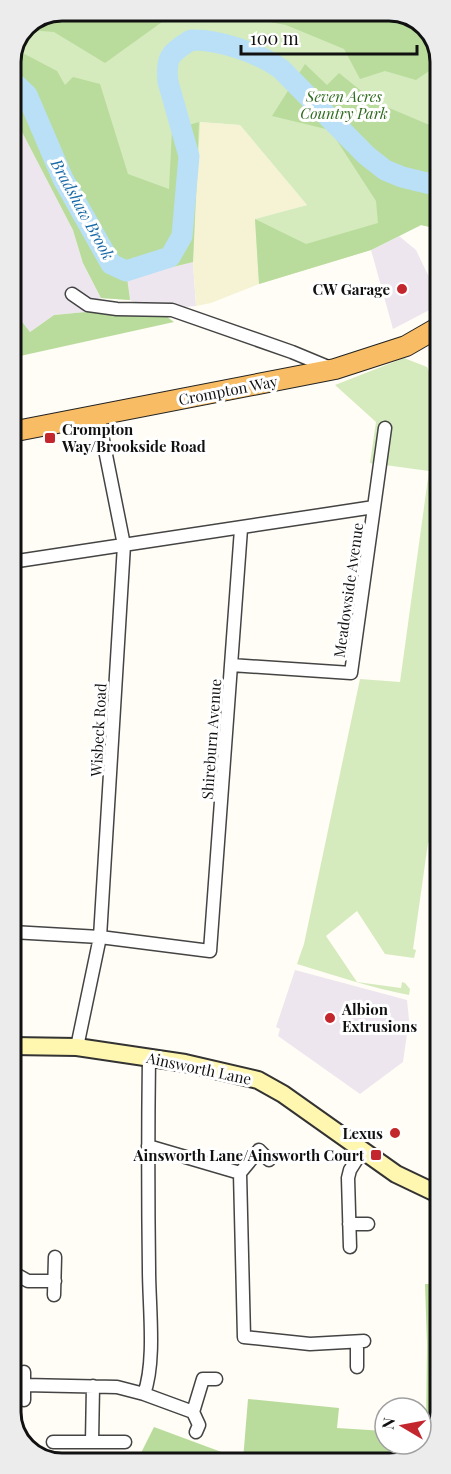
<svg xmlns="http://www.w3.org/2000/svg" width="451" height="1474" font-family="'Playfair Display',serif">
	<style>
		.industrial { fill: #eee6ef }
		.farmland { fill: #f6f3d4 }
		.green { fill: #d5ebbd }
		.forest { fill: #b9dc9c }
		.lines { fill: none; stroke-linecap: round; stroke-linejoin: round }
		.river { stroke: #b9e0f7; stroke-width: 21 }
		.minor-casing { stroke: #444; stroke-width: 15 }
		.secondary-casing { stroke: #333; stroke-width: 20 }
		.trunk-casing { stroke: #222; stroke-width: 22 }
		.minor { stroke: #fff; stroke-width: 12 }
		.secondary { stroke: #fff6b0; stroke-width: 16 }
		.trunk { stroke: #f7bc64; stroke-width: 20 }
		.poi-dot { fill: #c4262e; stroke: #fff; stroke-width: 2 }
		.labels { text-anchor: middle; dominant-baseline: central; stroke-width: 6; stroke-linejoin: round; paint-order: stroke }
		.park-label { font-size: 15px; font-style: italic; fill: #2f6b1f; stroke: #fff }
		.poi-label { font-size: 15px; font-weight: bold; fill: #111; stroke: #fff; text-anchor: end }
		.street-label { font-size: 15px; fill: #111; stroke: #fff }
		.water-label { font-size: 16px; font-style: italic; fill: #1768a6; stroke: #fff }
		.rim { fill: none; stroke: #111; stroke-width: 3 }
	</style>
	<rect width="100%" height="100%" fill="#fffdf5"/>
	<path class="industrial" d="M11,122L20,128L73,230L83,263L107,310L54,315L30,332L18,318L11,320Z
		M399,236L416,250L439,298V305L393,329L371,250Z
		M193,262L196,306L185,307L174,304L137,303L130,300L127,278Z
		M295,970L407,1000L409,1020L403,1062L360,1094L278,1036L280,1029L276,1027Z"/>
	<path class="farmland" d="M199,122L240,125L307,205L255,219L259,284L211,303L196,306L193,262Z"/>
	<path class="green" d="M62,11H395L423,23L439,49V229L421,225L371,250L259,284L255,219L307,205L240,125L200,122L193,262L127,278L130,300L101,298L83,263L73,230L20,128L11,122V59L26,25Z
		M404,358L427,367L439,396L440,790L433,839L428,843L413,949L416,950L414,958L385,954L357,911L326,936L357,982L401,988L402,982L405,983L410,989L409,995C371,988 334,975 297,964L304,944L360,679L400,682L429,471L370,463L376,422L335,385Z"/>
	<path class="forest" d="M62,11H395L423,23L439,49V70L432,69L416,80L385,71L360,79L344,49L286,25L252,19L194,14L169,17L105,63L54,32L28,30L26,25Z
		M15,49L57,71L65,85L73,77L100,84L128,174L169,189L172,130L199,122L193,262L127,278L130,300L101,298L83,263L73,230L20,128L11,122V59Z
		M305,64L327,85L339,73L375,102L439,129V229L421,225L371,250L259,284L255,219L306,244L378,223L376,201L330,130L272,116Z
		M117,309L158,310L174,322L11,358V320L18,317L30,332L54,315Z
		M425,1284H440V1412L430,1444L402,1462L136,1463L154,1427L243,1460L248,1399L339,1408L337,1428L385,1431V1444H421V1433H426L427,1344Z"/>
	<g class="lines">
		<path class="river" d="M11,80L27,95L63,179L111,264L126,271L170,257L182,236L189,156L168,82C165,56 171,53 191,40C218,39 259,53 281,69L366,155L385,170L402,177L439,186"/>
		<g class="minor-casing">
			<path id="minor" d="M72,294L88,305L117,309L172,310L292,352L333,369
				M11,562L374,507
				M231,665L351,673L385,428
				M12,932L100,937L210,951L241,529
				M77,1047L100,937L124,545L98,415
				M148,1146L240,1173
				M240,1173L244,1337L310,1344L364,1341
				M240,1173L259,1150L269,1160
				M349,1224H368
				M350,1247L348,1178L350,1170L362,1151
				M12,1272L28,1281H55
				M54,1295L55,1257
				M357,1342V1367
				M24,1385L117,1387L144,1394L193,1412L203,1379H216
				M144,1394C156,1361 149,1306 149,1270C148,1199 148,1128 149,1057
				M24,1400V1372
				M193,1412L199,1425L196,1432
				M53,1442H125
				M92,1442L93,1386"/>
		</g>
		<g class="secondary-casing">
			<path id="secondary" d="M12,1046L77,1047L185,1063L258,1080L283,1094L396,1174L440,1195"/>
		</g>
		<g class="trunk-casing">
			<path id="trunk" d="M11,432L335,369L406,346L439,327"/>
		</g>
		<use href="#minor" class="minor"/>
		<use href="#secondary" class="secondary"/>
		<use href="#trunk" class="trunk"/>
	</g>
	<g class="poi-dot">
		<circle cx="402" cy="289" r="6"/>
		<rect x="44" y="432" width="12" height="12" rx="3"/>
		<circle cx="330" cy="1018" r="6"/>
		<circle cx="395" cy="1133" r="6"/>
		<rect x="370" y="1149" width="12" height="12" rx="3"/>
	</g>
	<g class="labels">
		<g class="park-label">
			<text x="344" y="96">Seven Acres<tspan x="344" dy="17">Country Park</tspan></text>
		</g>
		<g class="poi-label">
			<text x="390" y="289">CW Garage</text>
			<text x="62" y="429" text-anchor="start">Crompton<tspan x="62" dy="17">Way/Brookside Road</tspan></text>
			<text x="342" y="1009" text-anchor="start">Albion<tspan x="342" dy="17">Extrusions</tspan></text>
			<text x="383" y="1133">Lexus</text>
			<text x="364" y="1155">Ainsworth Lane/Ainsworth Court</text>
		</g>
		<g class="street-label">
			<text transform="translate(228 390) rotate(-11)">Crompton Way</text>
			<text transform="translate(348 590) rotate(-82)">Meadowside Avenue</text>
			<text transform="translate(98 730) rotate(-87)">Wisbeck Road</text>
			<text transform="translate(211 739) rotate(-86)">Shireburn Avenue</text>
			<text transform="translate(199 1068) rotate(12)">Ainsworth Lane</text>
		</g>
		<g class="water-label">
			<text transform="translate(83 209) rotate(61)">Bradshaw Brook</text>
		</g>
	</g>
	<path d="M0 0H451V1474H0ZM62 21H389A41 41 0 0 1 430 62V1412A41 41 0 0 1 389 1453H62A41 41 0 0 1 21 1412V62A41 41 0 0 1 62 21Z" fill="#ececec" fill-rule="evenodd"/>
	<path class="rim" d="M62 21H389A41 41 0 0 1 430 62V1412A41 41 0 0 1 389 1453H62A41 41 0 0 1 21 1412V62A41 41 0 0 1 62 21Z"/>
	<g transform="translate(403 1426) rotate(280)"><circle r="28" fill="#ffffff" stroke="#a0a0a0" stroke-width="1.5"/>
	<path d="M0-4.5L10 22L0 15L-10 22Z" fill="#c4262e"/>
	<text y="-9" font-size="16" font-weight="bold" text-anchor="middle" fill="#111111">N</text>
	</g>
	<path d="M241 45v9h176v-9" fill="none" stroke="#111111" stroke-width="3"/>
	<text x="250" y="45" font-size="18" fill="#111111" stroke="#ffffff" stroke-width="4.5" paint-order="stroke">100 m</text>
</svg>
